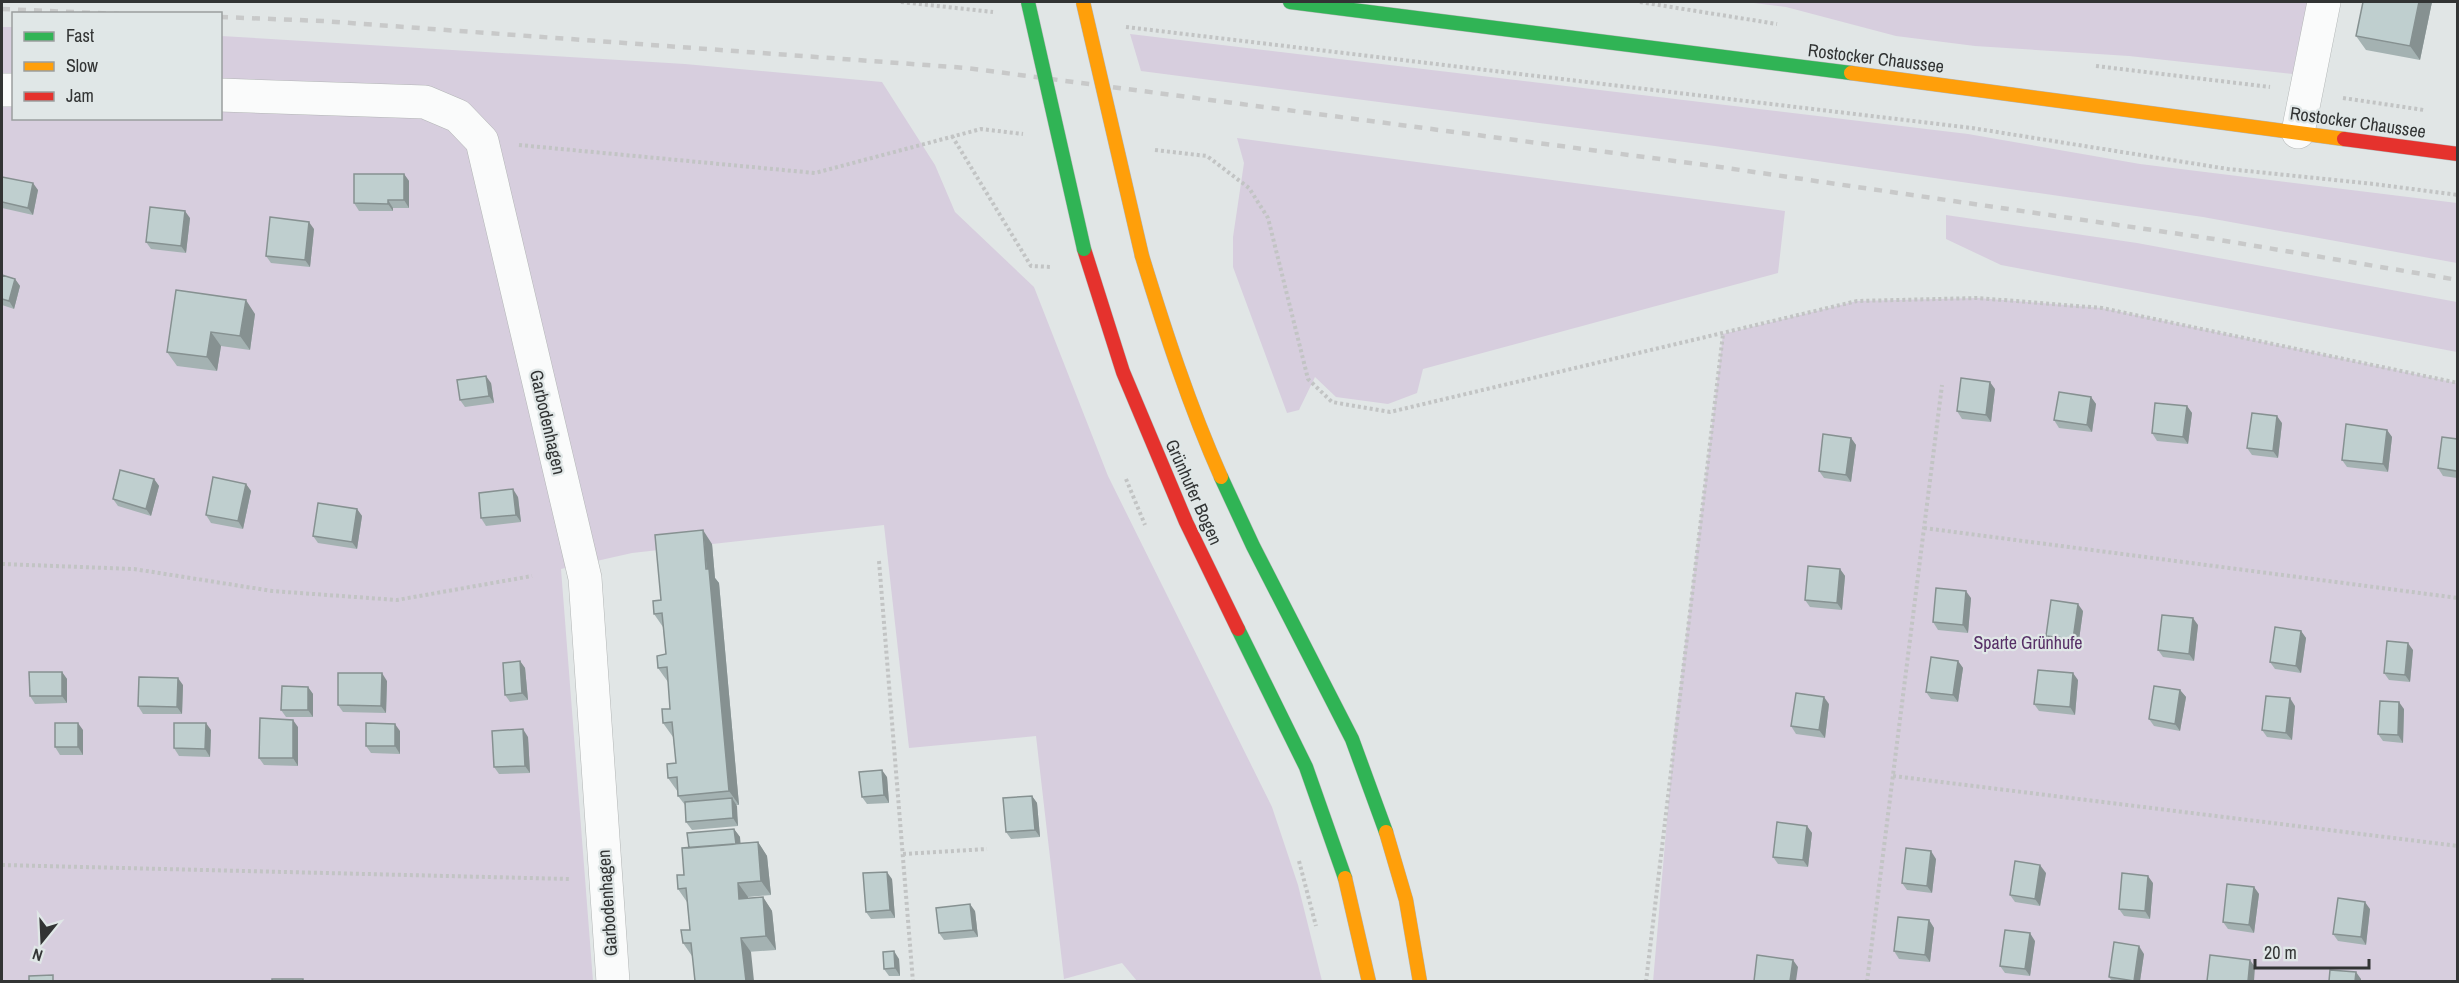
<svg xmlns="http://www.w3.org/2000/svg" width="2459" height="983" font-family="'Archivo Narrow',sans-serif">
	<style>
		.green { fill: #d7cede }
		.lines { fill: none; stroke-linecap: round; stroke-linejoin: round }
		.street-casing { stroke: #b3b6b6; stroke-width: 34 }
		.fast-casing { stroke: #b3b6b6; stroke-width: 15 }
		.slow-casing { stroke: #b3b6b6; stroke-width: 15 }
		.jam-casing { stroke: #b3b6b6; stroke-width: 15 }
		.path { stroke: #c2c4c4; stroke-width: 4; stroke-dasharray: 3 3; stroke-linecap: butt }
		.street { stroke: #fafbfb; stroke-width: 33 }
		.fast { stroke: #30b455; stroke-width: 14 }
		.slow { stroke: #ff9f0a; stroke-width: 14 }
		.jam { stroke: #e5322d; stroke-width: 14 }
		.rail { stroke: #c8c9c9; stroke-width: 4.5; stroke-dasharray: 8 8; stroke-linecap: butt }
		.fast-bridge-casing { stroke: #b3b6b6; stroke-width: 15; stroke-linecap: butt }
		.slow-bridge-casing { stroke: #b3b6b6; stroke-width: 15; stroke-linecap: butt }
		.fast-bridge { stroke: #30b455; stroke-width: 14 }
		.slow-bridge { stroke: #ff9f0a; stroke-width: 14 }
		.wall { fill: #a4b2b2 }
		.shaded-wall { fill: #869191 }
		.building { fill: #bfcfcf; stroke: #869191; stroke-width: 1.5 }
		.labels { text-anchor: middle; dominant-baseline: central; stroke-width: 4.5; stroke-linejoin: round; paint-order: stroke }
		.street-label { font-size: 18px; fill: #323434; stroke: #e0e7e7 }
		.park-label { font-size: 18px; fill: #573067; stroke: #e0e7e7 }
	</style>
	<rect width="100%" height="100%" fill="#e1e6e6"/>
	<path class="green" d="M1746,2H2324L2310,76L2129,56L1975,46L1896,36L1786,7Z
		M2,27H13L14,118H220L221,36L685,64L882,82L935,165L955,212L1034,287L1108,476L1272,807L1298,885L1322,981H1137L1122,963L1064,979L1036,736L909,748L884,525L632,553L561,569L593,981L2,982Z
		M1130,34L1968,134L2140,164L2457,203V263L2203,217L1715,146L1141,71Z
		M1237,138L1785,211L1778,273L1423,369L1417,393L1388,404L1336,397L1315,377L1299,410L1287,413L1233,267V237L1244,163Z
		M1946,215L2137,243L2457,302V352L2001,265L1946,239Z
		M1978,298L2102,308L2457,383V981L1653,982L1675,727L1723,334L1857,301Z"/>
	<g class="lines">
		<g class="street-casing">
			<path id="street" d="M2,90H14
				M220,95L425,102L458,116L482,141L585,578L613,982
				M2298,132L2324,2"/>
		</g>
		<g class="fast-casing">
			<path id="fast" d="M1290,2L1851,73
				M1221,477L1253,546L1352,739L1386,832
				M1238,629L1306,767L1345,878"/>
		</g>
		<g class="slow-casing">
			<path id="slow" d="M1851,73L2344,139
				M1142,256C1165,331 1189,405 1221,477
				M1386,832L1406,900L1420,982
				M1345,878L1369,982"/>
		</g>
		<g class="jam-casing">
			<path id="jam" d="M2344,139L2458,154
				M1084,249L1123,372L1186,522L1238,629"/>
		</g>
		<path class="path" d="M901,2L993,12
			M1640,2L1777,24
			M1126,27L1972,128L2228,169L2374,184L2458,195
			M2096,66L2270,87
			M2343,98L2424,110
			M952,136L1031,266L1052,267
			M519,145L815,173L981,129L1023,134
			M1155,150L1207,156L1249,188L1268,218L1308,379L1332,402L1390,412L1857,301L1978,298L2102,308L2458,383
			M1126,479L1145,525
			M1924,528L2458,598
			M879,561L913,982
			M2,564L134,569L272,591L397,600L532,576
			M1893,776L2458,846
			M903,854L987,849
			M1299,861L1316,926
			M2,865L569,879
			M1646,982L1723,334
			M1867,982L1942,385"/>
		<use href="#street" class="street"/>
		<use href="#fast" class="fast"/>
		<use href="#slow" class="slow"/>
		<use href="#jam" class="jam"/>
		<path class="rail" d="M2,9L119,14
			M220,17L323,21L967,68L1713,166L2214,239L2458,280"/>
		<g class="fast-bridge-casing">
			<path id="fast-bridge" d="M1028,2L1084,249"/>
		</g>
		<g class="slow-bridge-casing">
			<path id="slow-bridge" d="M1083,2L1142,256"/>
		</g>
		<use href="#fast-bridge" class="fast-bridge"/>
		<use href="#slow-bridge" class="slow-bridge"/>
	</g>
	<path class="wall" d="M2432,2L2420,60L2366,50L2356,36Z
		M404,174L409,181V208H393V211H359L354,203Z
		M2,177L38,190L33,215L2,208Z
		M190,218L186,253L151,249L146,242Z
		M314,229L310,267L271,263L266,256Z
		M2,275L15,279L20,286L14,309L2,305Z
		M176,290L255,314L250,350L221,346L217,371L177,366L167,352Z
		M491,383L494,403L465,407L460,400Z
		M1995,389L1991,422L1962,419L1957,411Z
		M2091,397L2096,404L2092,432L2059,428L2054,420Z
		M2187,406L2192,413L2188,444L2157,441L2152,433Z
		M2282,423L2278,458L2252,455L2247,448Z
		M2387,430L2392,437L2388,472L2347,467L2342,460Z
		M1851,438L1856,445L1851,482L1824,478L1819,471Z
		M2457,439V478L2443,476L2438,468Z
		M154,479L159,486L151,516L118,506L113,499Z
		M246,484L251,491L243,529L211,523L206,515Z
		M518,497L521,522L486,526L481,518Z
		M357,509L362,516L357,549L318,543L313,536Z
		M712,544L715,578L719,583L739,805H736L738,826L692,830L686,822L685,805L678,796V792L668,778L676,763L673,737L663,723L670,709L668,682L658,668L666,654L663,627L654,614L661,600Z
		M1840,569L1845,576L1842,610L1810,607L1805,600Z
		M1971,598L1968,633L1938,630L1933,622Z
		M2083,611L2078,647L2051,643L2046,636Z
		M2198,625L2194,661L2163,657L2158,650Z
		M2301,631L2306,638L2301,673L2275,669L2270,662Z
		M2413,650L2410,682L2389,680L2384,673Z
		M520,661L525,668L528,700L510,702L505,695Z
		M1958,661L1963,668L1958,702L1931,699L1926,692Z
		M62,672L67,679V703L35,704L30,696Z
		M2078,680L2075,715L2039,711L2034,704Z
		M387,681L386,713L343,712L338,705Z
		M183,685L182,714H143L138,706Z
		M308,687L313,694V717H286L281,710Z
		M2180,690L2186,697L2180,731L2154,726L2149,719Z
		M1829,704L1825,738L1796,734L1791,726Z
		M2295,706L2292,740L2267,737L2262,730Z
		M2404,709L2403,743L2383,741L2378,734Z
		M298,727V766L264,765L259,758Z
		M83,730V755H60L55,747Z
		M211,730L210,757L179,756L174,748Z
		M400,731V754L371,753L366,746Z
		M528,737L530,773L499,774L494,767Z
		M887,777L889,803L867,804L862,797Z
		M1032,796L1037,803L1040,837L1011,839L1006,832Z
		M1807,826L1812,833L1808,867L1778,864L1773,857Z
		M734,829L740,837V843L758,842L767,856L771,895L748,897V898L763,897L772,911L776,950L692,956L683,943L690,930L687,902L678,889L684,875L689,848Z
		M1936,859L1932,893L1907,890L1902,883Z
		M2046,873L2040,906L2015,902L2010,895Z
		M892,879L895,918L871,919L866,912Z
		M2153,883L2150,919L2124,916L2119,909Z
		M2254,887L2259,894L2254,933L2228,929L2223,922Z
		M2370,909L2366,945L2338,941L2333,934Z
		M975,911L978,937L944,940L939,933Z
		M1929,920L1934,928L1930,962L1899,959L1894,951Z
		M2035,941L2030,976L2005,973L2000,966Z
		M2144,954L2140,981H2112L2109,977Z
		M899,959L900,976H889L884,969Z"/>
	<path class="shaded-wall" d="M2419,2H2432L2420,60L2410,46Z
		M404,174L409,181V208L404,200Z
		M33,183L38,190L33,215L28,208Z
		M388,200L393,208V211L388,204Z
		M185,211L190,218L186,253L181,246Z
		M309,222L314,229L310,267L305,260Z
		M15,279L20,286L14,309L9,301Z
		M246,300L255,314L250,350L240,336Z
		M211,332L221,346L217,371L207,357Z
		M486,376L491,383L494,403L489,396Z
		M1990,382L1995,389L1991,422L1986,415Z
		M2091,397L2096,404L2092,432L2087,425Z
		M2187,406L2192,413L2188,444L2183,437Z
		M2277,416L2282,423L2278,458L2273,451Z
		M2387,430L2392,437L2388,472L2383,464Z
		M1851,438L1856,445L1851,482L1846,475Z
		M154,479L159,486L151,516L146,509Z
		M246,484L251,491L243,529L238,521Z
		M513,489L518,497L521,522L516,515Z
		M357,509L362,516L357,549L352,542Z
		M703,530L712,544L715,578L719,583L739,805L729,791Z
		M1840,569L1845,576L1842,610L1837,603Z
		M1966,591L1971,598L1968,633L1963,625Z
		M2078,604L2083,611L2078,647L2073,639Z
		M2193,618L2198,625L2194,661L2189,654Z
		M2301,631L2306,638L2301,673L2296,666Z
		M2408,643L2413,650L2410,682L2405,675Z
		M520,661L525,668L528,700L522,693Z
		M1958,661L1963,668L1958,702L1953,695Z
		M62,672L67,679V703L62,696Z
		M382,673L387,681L386,713L381,706Z
		M2073,673L2078,680L2075,715L2070,707Z
		M178,678L183,685L182,714L177,707Z
		M308,687L313,694V717L308,710Z
		M2180,690L2186,697L2180,731L2175,724Z
		M1824,697L1829,704L1825,738L1819,730Z
		M2290,698L2295,706L2292,740L2286,733Z
		M2399,702L2404,709L2403,743L2398,735Z
		M293,720L298,727V766L293,758Z
		M78,723L83,730V755L78,747Z
		M206,723L211,730L210,757L205,749Z
		M395,724L400,731V754L395,746Z
		M523,729L528,737L530,773L525,766Z
		M882,770L887,777L889,803L884,795Z
		M1032,796L1037,803L1040,837L1035,830Z
		M732,798L737,806L738,826L733,818Z
		M1807,826L1812,833L1808,867L1803,860Z
		M734,829L740,837L742,858L737,851Z
		M758,842L767,856L771,895L761,881Z
		M1931,851L1936,859L1932,893L1927,886Z
		M2040,865L2046,873L2040,906L2035,899Z
		M887,872L892,879L895,918L890,910Z
		M2148,876L2153,883L2150,919L2145,911Z
		M738,883L748,897L749,913L739,899Z
		M2254,887L2259,894L2254,933L2249,925Z
		M763,897L772,911L776,950L766,936Z
		M2365,902L2370,909L2366,945L2361,937Z
		M970,904L975,911L978,937L973,930Z
		M1929,920L1934,928L1930,962L1925,955Z
		M2030,933L2035,941L2030,976L2025,969Z
		M741,938L751,952L754,981H746Z
		M2139,946L2144,954L2140,981H2134Z
		M894,951L899,959L900,976L895,968Z
		M1793,960L1798,967L1796,981H1790Z
		M2250,960L2255,967L2254,981H2248Z
		M2356,972L2361,979V981H2355Z"/>
	<path class="building" d="M2363,2H2419L2410,46L2356,36Z
		M354,174H404V200H388V204L354,203Z
		M2,177L33,183L28,208L2,202Z
		M150,207L185,211L181,246L146,242Z
		M270,217L309,222L305,260L266,256Z
		M2,275L15,279L9,301L2,299Z
		M176,290L246,300L240,336L211,332L207,357L167,352Z
		M486,376L489,396L460,400L457,380Z
		M1961,378L1990,382L1986,415L1957,411Z
		M2059,392L2091,397L2087,425L2054,420Z
		M2155,403L2187,406L2183,437L2152,433Z
		M2252,413L2277,416L2273,451L2247,448Z
		M2346,424L2387,430L2383,464L2342,460Z
		M1823,434L1851,438L1846,475L1819,471Z
		M2442,437L2457,439V471L2438,468Z
		M120,470L154,479L146,509L113,499Z
		M213,477L246,484L238,521L206,515Z
		M513,489L516,515L481,518L479,493Z
		M318,503L357,509L352,542L313,536Z
		M703,530L706,569H709L729,791L678,796L677,777L668,778L667,764L676,763L672,722L663,723L662,709H670L667,667L658,668L657,656L666,654L662,613L654,614L653,601L661,600L655,535Z
		M1808,566L1840,569L1837,603L1805,600Z
		M1936,588L1966,591L1963,625L1933,622Z
		M2051,600L2078,604L2073,639L2046,636Z
		M2162,615L2193,618L2189,654L2158,650Z
		M2275,627L2301,631L2296,666L2270,662Z
		M2387,641L2408,643L2405,675L2384,673Z
		M1931,657L1958,661L1953,695L1926,692Z
		M520,661L522,693L505,695L503,663Z
		M2038,670L2073,673L2070,707L2034,704Z
		M29,672H62V696H30Z
		M338,673H382L381,706L338,705Z
		M139,677L178,678L177,707L138,706Z
		M282,686L308,687V710H281Z
		M2154,686L2180,690L2175,724L2149,719Z
		M1796,693L1824,697L1819,730L1791,726Z
		M2266,696L2290,698L2286,733L2262,730Z
		M2380,701L2399,702L2398,735L2378,734Z
		M260,718L293,720V758H259Z
		M55,723H78V747H55Z
		M174,723H206L205,749L174,748Z
		M366,723L395,724V746H366Z
		M523,729L525,766L494,767L492,731Z
		M882,770L884,795L862,797L859,772Z
		M1032,796L1035,830L1006,832L1003,798Z
		M732,798L733,818L686,822L685,802Z
		M1777,822L1807,826L1803,860L1773,857Z
		M734,829L736,844L689,848L687,833Z
		M758,842L761,881L738,883L739,899L763,897L766,936L741,938L746,981H695L691,943H683L681,930H690L686,888L678,889L677,875H684L682,848Z
		M1906,848L1931,851L1927,886L1902,883Z
		M2015,861L2040,865L2035,899L2010,895Z
		M887,872L890,910L866,912L863,873Z
		M2122,873L2148,876L2145,911L2119,909Z
		M2227,884L2254,887L2249,925L2223,922Z
		M2338,898L2365,902L2361,937L2333,934Z
		M970,904L973,930L939,933L936,908Z
		M1898,917L1929,920L1925,955L1894,951Z
		M2005,930L2030,933L2025,969L2000,966Z
		M2114,942L2139,946L2134,981L2109,977Z
		M894,951L895,968L884,969L883,952Z
		M1757,955L1793,960L1790,981H1754Z
		M2210,955L2250,960L2248,981H2207Z
		M2330,970L2356,972L2355,981H2329Z
		M53,975V981H29V976Z
		M272,979H303V981H272Z"/>
	<g class="labels">
		<g class="street-label">
			<text transform="translate(1876 58) rotate(7)">Rostocker Chaussee</text>
			<text transform="translate(2358 122) rotate(8)">Rostocker Chaussee</text>
			<text transform="translate(548 422) rotate(77)">Garbodenhagen</text>
			<text transform="translate(1194 492) rotate(66)">Grünhufer Bogen</text>
			<text transform="translate(607 903) rotate(-94)">Garbodenhagen</text>
		</g>
		<g class="park-label">
			<text x="2028" y="642">Sparte Grünhufe</text>
		</g>
	</g>
	<rect width="2459" height="983" fill="none" stroke="#323434" stroke-width="6"/>
	<rect x="12" y="12" width="210" height="108" fill="#e0e7e7" stroke="#9a9f9f" stroke-width="1.5"/>
	<rect x="24" y="32" width="30" height="9" fill="#30b455" stroke="#9a9f9f" stroke-width="1.5"/>
	<text x="66" y="42" font-size="18" fill="#323434">Fast</text>
	<rect x="24" y="62" width="30" height="9" fill="#ff9f0a" stroke="#9a9f9f" stroke-width="1.5"/>
	<text x="66" y="72" font-size="18" fill="#323434">Slow</text>
	<rect x="24" y="92" width="30" height="9" fill="#e5322d" stroke="#9a9f9f" stroke-width="1.5"/>
	<text x="66" y="102" font-size="18" fill="#323434">Jam</text>
	<g transform="translate(42 941) rotate(198)" stroke="#e0e7e7" stroke-width="4.5" paint-order="stroke">
	<path d="M0-4.5L10 22L0 15L-10 22Z" fill="#323434"/>
	<text y="-9" font-size="16" font-weight="bold" text-anchor="middle" fill="#323434">N</text>
	</g>
	<path d="M2255 959v9h114v-9" fill="none" stroke="#323434" stroke-width="3"/>
	<text x="2264" y="959" font-size="18" fill="#323434" stroke="#e0e7e7" stroke-width="4.5" paint-order="stroke">20 m</text>
</svg>
